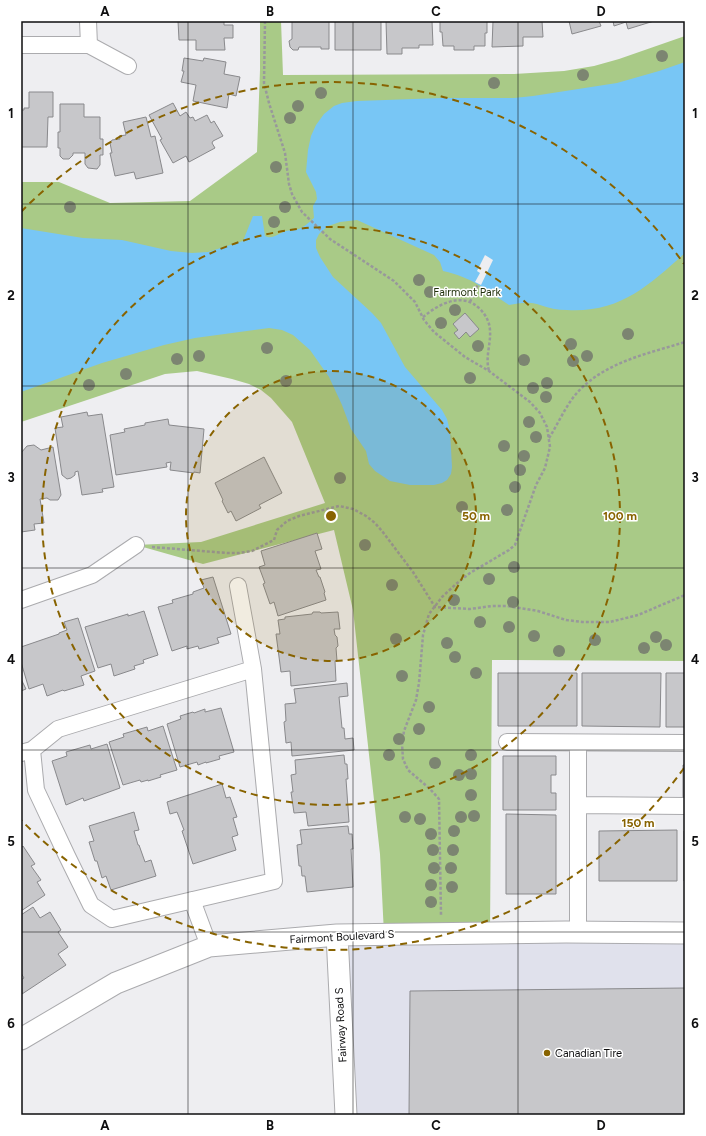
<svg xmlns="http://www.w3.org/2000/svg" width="706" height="1136" font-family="Figtree,sans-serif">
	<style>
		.built { fill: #e0e1ec }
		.green { fill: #a9ca87 }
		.water { fill: #78c6f5 }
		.pier { fill: #eeeef1 }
		.building { fill: #c7c7ca; stroke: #89898c }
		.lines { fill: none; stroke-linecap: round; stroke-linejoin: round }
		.minor-casing { stroke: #ababae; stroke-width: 18 }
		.tertiary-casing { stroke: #ababae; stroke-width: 23 }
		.path { stroke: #98989b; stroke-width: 2.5; stroke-dasharray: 3 2; stroke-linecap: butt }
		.minor { stroke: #fff; stroke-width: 16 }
		.tertiary { stroke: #fff; stroke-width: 21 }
		.tree { fill: #7c8571 }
		.grid { fill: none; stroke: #0e0e0f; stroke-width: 1; stroke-opacity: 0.55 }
		.ring { fill: none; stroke: #886300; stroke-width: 2; stroke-dasharray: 7 5 }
		.poi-dot { fill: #886300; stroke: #fff; stroke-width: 1.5 }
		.labels { text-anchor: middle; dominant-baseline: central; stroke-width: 3; stroke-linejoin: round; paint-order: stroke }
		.park-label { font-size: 11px; fill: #1f2f09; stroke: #fff }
		.street-label { font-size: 11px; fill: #0e0e0f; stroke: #fff }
		.poi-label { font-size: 11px; fill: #0e0e0f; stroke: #fff; text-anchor: start }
		.centre { fill: #886300; stroke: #fff; stroke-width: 2 }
		.ring-label { font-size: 12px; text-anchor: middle; font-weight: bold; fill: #886300; stroke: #fff; stroke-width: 3; stroke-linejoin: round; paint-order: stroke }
		.neatline { fill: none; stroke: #0e0e0f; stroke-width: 1.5 }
		.grid-label { font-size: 13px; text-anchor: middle; font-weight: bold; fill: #0e0e0f }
	</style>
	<rect width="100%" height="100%" fill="#eeeef1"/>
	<path class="built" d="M685,934V1115H352L337,935Z"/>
	<path class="green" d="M260,21H281L283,75L514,74L564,71L594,66L619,59L685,36V661L492,660L490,933L384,934L380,854L353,610L334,530L203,564L136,545L201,542L325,503L292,422L271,398L261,390L249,384L232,379L197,371L165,374L21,422V182H59L110,203L190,201L257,152L260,70Z"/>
	<path class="water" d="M685,62V253C648,286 620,313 567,310C558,310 548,308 540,305C537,304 534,303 531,303C524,302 516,304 509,305C485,289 473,278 443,271L440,262L434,255L357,220L340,222L328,226L319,234L316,240V248L320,257L333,277L372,313L381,323L405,367L442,410L447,419L450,431L452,467L451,474L447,480L442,483L434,485H410L390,481L375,471L369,464L366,451L351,429L342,405L329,377L310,350L293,335L282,330L269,328L195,338L164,345L102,363L21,392V228L83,238L122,240L171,251L192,253L208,252L243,241L253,216H262L265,236C273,240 278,233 286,231C289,230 292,231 295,230C303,229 309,222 314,218L313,206L317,199L316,192L306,172L308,150L311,136L316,125L324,114L334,106L342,103L357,101L442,98H514L533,96L617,83L659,71Z"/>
	<path class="pier" d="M485,255L493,260L481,285L475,282L480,273L477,271Z"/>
	<path class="building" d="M178,21H224V25H233V38H224L225,50H196V40H179Z
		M292,21H329V49H321V47H299L298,50H293L290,47L289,41L292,39Z
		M335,21H381V50H335Z
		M386,21H432L433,45H419V48H402V54H387Z
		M440,21H487V33H485V46H474V50H454V46H443L442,32H440Z
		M493,21H542L543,37H523V46L492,47Z
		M569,21H599L601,26L572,34Z
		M613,21H654L628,29L626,22L614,26Z
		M184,58L203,61L204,58L226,62L224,74L240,77L236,96L229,94L227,108L193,101L196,85L181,82L184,71H182Z
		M29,92H53V117H48L47,147H21V110H24V108H29Z
		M173,103L180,116L186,112L190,118L193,117L195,121L207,115L211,123L214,121L223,136L213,141L212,143L215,148L189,162L186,156L173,163L160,140L162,139L149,115Z
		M60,104H84V117H100V139H103V155H100V165L97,169L88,168L85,164V153H73V155L69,159H63L60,156V148H58V132H60Z
		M146,117L151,137L155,136L163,173L136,179L134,172L115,176L110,153H112L110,143L112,140L120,139L119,136L126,135L123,122Z
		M465,313L479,329L470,337L466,332L459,339L454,333L458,330L453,324Z
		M87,412L88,416L102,414L114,487L102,489L103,492L82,495L78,471L75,472V475L71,478L67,479L62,475L55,428L63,427L61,417Z
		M168,419L169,425L204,429L200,473L194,472V473L170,470L171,462L166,463L167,467L116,475L110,435L125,432L124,429L145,425V423Z
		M34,445L41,450L53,447L61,495L58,500H50L47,498L40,499L44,523L34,524L35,530L21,532V453L27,446Z
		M264,457L282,493L259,505L261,508L236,521L231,511L228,513L222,501L223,500L215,483Z
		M317,533L322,549L315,551L321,569L316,570L319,577H320L325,592L324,593L326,600L278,616L274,602L270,604L263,584L265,583L259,567L265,565L261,551Z
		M213,577L231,634L217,638L219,643L199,649L198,646L187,649V646L172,651L158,607L173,603L172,600L193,594V592L204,588L201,580Z
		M144,611L158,655L143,660L144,663L134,666L135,669L114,676L111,664L98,668L85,627L128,614V616Z
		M313,612H320L321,613L338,612L340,629H334L335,635L337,637L338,646L336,648L337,661H335L336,681L291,686L290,671L281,672L276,634H280L278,620L285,619V617L312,614Z
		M78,618L95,671L81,676L84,685L64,691L63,690L47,696L43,684L29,689L21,662V647L59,634V633L67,630L64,622Z
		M498,673H577V726H498Z
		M582,673H661L660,727L582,726Z
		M666,673H685V727H666Z
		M21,679L26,689L21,691Z
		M347,683L348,696L339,697L342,728H344L345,739L353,738L354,750L292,756L291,742L286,743L284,722L286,721L285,704L296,703L294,689Z
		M221,708L234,752L219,756L220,759L206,763V762L198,765L197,762L180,767L167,724L181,719L180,716L193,712L194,713L205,709V712Z
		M163,726L177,770L160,775L161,777L148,781V780L141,782L140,780L123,785L109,742L124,737L123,734L147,727L148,731Z
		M107,744L120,788L84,801L83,798L66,805L52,761L67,756L66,752L90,745L91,749Z
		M344,755L345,764H347L348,779H346L349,822L308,826L306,812L294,813L291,792H293L291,775L296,774L295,760Z
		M503,756H556V775H551V793H556V810H503Z
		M683,765H685V797H683Z
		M222,784L226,798L230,797L237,817L233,818L238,835L232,837L236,850L193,864L182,831L184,830L177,812L170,814L167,802Z
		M134,812L139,830L134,831L138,845H139L145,862L151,860L156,876L111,890L106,876L102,878L97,861H95L89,842L94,841L89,826Z
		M506,814L556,815V894H506Z
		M348,826L349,834H352L353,849H351L353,887L307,892L305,876H302L301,866H299L297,845L302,844L300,830Z
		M677,830V881H599V831Z
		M684,831H685V881H684Z
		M23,846L35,864L31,866L41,880L37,882L45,895L21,911V848Z
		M33,907L40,918L50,912L61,930L58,932L68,947L58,954L66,965L22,994L21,980L24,978L21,973V915Z
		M685,988V1115H409L410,991Z"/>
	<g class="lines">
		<g class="minor-casing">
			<path id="minor" d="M21,45H89L88,21
				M89,45L128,66
				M238,586L253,669
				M21,600L92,575L136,545
				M507,742L685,743
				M21,753L32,750L58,729L253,669L274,881L112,919L91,905L67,856L36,790L32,750
				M578,805L685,806
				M192,900L209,946
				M578,932V743"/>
		</g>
		<g class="tertiary-casing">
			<path id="tertiary" d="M337,935L346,1115
				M21,1039L116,983L209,946L337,935L566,932L685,933"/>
		</g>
		<path class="path" d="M265,21L264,83L269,103L285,153L289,184L292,194L302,212L330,239L394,281L415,302L424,320L434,332L465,357L489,371L530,402L540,413L547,427L550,447L545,468L536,485L515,545L509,550L470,573L456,584L442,597L429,614L423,635L419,683L416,700L404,731L402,744L403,759L408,770L430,789L439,799L441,915
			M470,302L478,284
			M423,317C439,304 462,291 480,309C486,315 490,323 490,331C491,344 485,357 489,371
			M549,438C558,424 565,407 576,394C604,362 647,354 685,342
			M152,547L227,553H239L252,551L274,540L277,530L287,521L299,516L339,506L353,509L366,516L375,523L382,531L413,572L435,607L470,609L492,606H507L538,611L566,620L582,622H610L638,615L685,595"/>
		<use href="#minor" class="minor"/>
		<use href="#tertiary" class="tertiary"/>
	</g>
	<g class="tree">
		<circle cx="662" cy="56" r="6"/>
		<circle cx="583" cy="75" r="6"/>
		<circle cx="494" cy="83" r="6"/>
		<circle cx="321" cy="93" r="6"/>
		<circle cx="298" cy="106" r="6"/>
		<circle cx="290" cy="118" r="6"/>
		<circle cx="276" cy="167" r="6"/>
		<circle cx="70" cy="207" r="6"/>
		<circle cx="285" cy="207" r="6"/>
		<circle cx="274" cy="222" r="6"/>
		<circle cx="419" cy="280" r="6"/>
		<circle cx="430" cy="292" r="6"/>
		<circle cx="455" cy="310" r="6"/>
		<circle cx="441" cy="323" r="6"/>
		<circle cx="628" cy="334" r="6"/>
		<circle cx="571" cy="344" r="6"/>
		<circle cx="478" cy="346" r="6"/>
		<circle cx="267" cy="348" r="6"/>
		<circle cx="199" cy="356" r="6"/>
		<circle cx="587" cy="356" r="6"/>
		<circle cx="177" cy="359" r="6"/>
		<circle cx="524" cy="360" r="6"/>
		<circle cx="573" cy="361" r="6"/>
		<circle cx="126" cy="374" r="6"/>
		<circle cx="470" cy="378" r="6"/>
		<circle cx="286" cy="381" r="6"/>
		<circle cx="547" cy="383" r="6"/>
		<circle cx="89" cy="385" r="6"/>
		<circle cx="533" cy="388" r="6"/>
		<circle cx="546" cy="397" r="6"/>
		<circle cx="529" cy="422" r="6"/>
		<circle cx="536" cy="437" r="6"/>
		<circle cx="504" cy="446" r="6"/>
		<circle cx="524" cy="456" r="6"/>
		<circle cx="520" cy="470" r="6"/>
		<circle cx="340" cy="478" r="6"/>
		<circle cx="515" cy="487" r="6"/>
		<circle cx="462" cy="507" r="6"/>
		<circle cx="507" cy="510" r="6"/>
		<circle cx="365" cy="545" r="6"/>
		<circle cx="514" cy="567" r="6"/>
		<circle cx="489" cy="579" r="6"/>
		<circle cx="392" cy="585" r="6"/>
		<circle cx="454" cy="600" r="6"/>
		<circle cx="513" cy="602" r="6"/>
		<circle cx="480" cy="622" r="6"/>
		<circle cx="509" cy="627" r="6"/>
		<circle cx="534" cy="636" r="6"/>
		<circle cx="656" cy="637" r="6"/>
		<circle cx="396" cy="639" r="6"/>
		<circle cx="595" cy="640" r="6"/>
		<circle cx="447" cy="643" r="6"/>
		<circle cx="666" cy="645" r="6"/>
		<circle cx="644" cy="648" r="6"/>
		<circle cx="559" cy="651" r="6"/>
		<circle cx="455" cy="657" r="6"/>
		<circle cx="476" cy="673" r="6"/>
		<circle cx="402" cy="676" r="6"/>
		<circle cx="429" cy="707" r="6"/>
		<circle cx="419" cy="729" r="6"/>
		<circle cx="399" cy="739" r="6"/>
		<circle cx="389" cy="755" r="6"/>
		<circle cx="471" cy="755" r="6"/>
		<circle cx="435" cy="763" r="6"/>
		<circle cx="471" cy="774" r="6"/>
		<circle cx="459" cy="775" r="6"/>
		<circle cx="471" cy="795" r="6"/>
		<circle cx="474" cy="816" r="6"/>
		<circle cx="405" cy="817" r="6"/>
		<circle cx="461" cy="817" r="6"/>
		<circle cx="420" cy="819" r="6"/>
		<circle cx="454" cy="831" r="6"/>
		<circle cx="431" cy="834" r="6"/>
		<circle cx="433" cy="850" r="6"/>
		<circle cx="453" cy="850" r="6"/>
		<circle cx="434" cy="868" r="6"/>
		<circle cx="451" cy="868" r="6"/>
		<circle cx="431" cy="885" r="6"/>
		<circle cx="452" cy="887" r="6"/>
		<circle cx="431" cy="902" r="6"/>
	</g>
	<path class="grid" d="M188,21V1115M353,21V1115M518,21V1115M21,204H685M21,386H685M21,568H685M21,750H685M21,932H685"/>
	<circle cx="331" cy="516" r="145" fill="#886300" fill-opacity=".12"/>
	<g class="ring">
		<circle cx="331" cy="516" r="145"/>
		<circle cx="331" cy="516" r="289"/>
		<path d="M684 768A434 434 0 0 1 21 820M21 212A434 434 0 0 1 684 264"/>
	</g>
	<circle class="poi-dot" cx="547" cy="1053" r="4"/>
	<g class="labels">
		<g class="park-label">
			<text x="467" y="292">Fairmont Park</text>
		</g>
		<g class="street-label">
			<text transform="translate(342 937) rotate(-3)">Fairmont Boulevard S</text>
			<text transform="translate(341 1025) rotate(-93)">Fairway Road S</text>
		</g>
		<g class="poi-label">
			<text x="555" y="1053">Canadian Tire</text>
		</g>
	</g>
	<circle cx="331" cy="516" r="6" class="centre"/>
	<g class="ring-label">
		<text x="476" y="520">50 m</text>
		<text x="620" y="520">100 m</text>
		<text x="638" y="827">150 m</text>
	</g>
	<rect width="706" height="1136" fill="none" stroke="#ffffff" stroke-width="44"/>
	<rect x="22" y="22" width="662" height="1092" class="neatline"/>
	<g class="grid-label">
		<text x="105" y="16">A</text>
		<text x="270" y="16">B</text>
		<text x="436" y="16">C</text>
		<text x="601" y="16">D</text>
		<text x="11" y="118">1</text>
		<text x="695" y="118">1</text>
		<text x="11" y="300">2</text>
		<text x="695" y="300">2</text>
		<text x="11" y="482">3</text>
		<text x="695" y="482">3</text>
		<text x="11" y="664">4</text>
		<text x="695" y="664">4</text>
		<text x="11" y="846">5</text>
		<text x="695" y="846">5</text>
		<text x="11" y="1028">6</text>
		<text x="695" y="1028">6</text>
		<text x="105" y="1130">A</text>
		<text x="270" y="1130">B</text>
		<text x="436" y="1130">C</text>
		<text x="601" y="1130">D</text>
	</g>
</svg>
